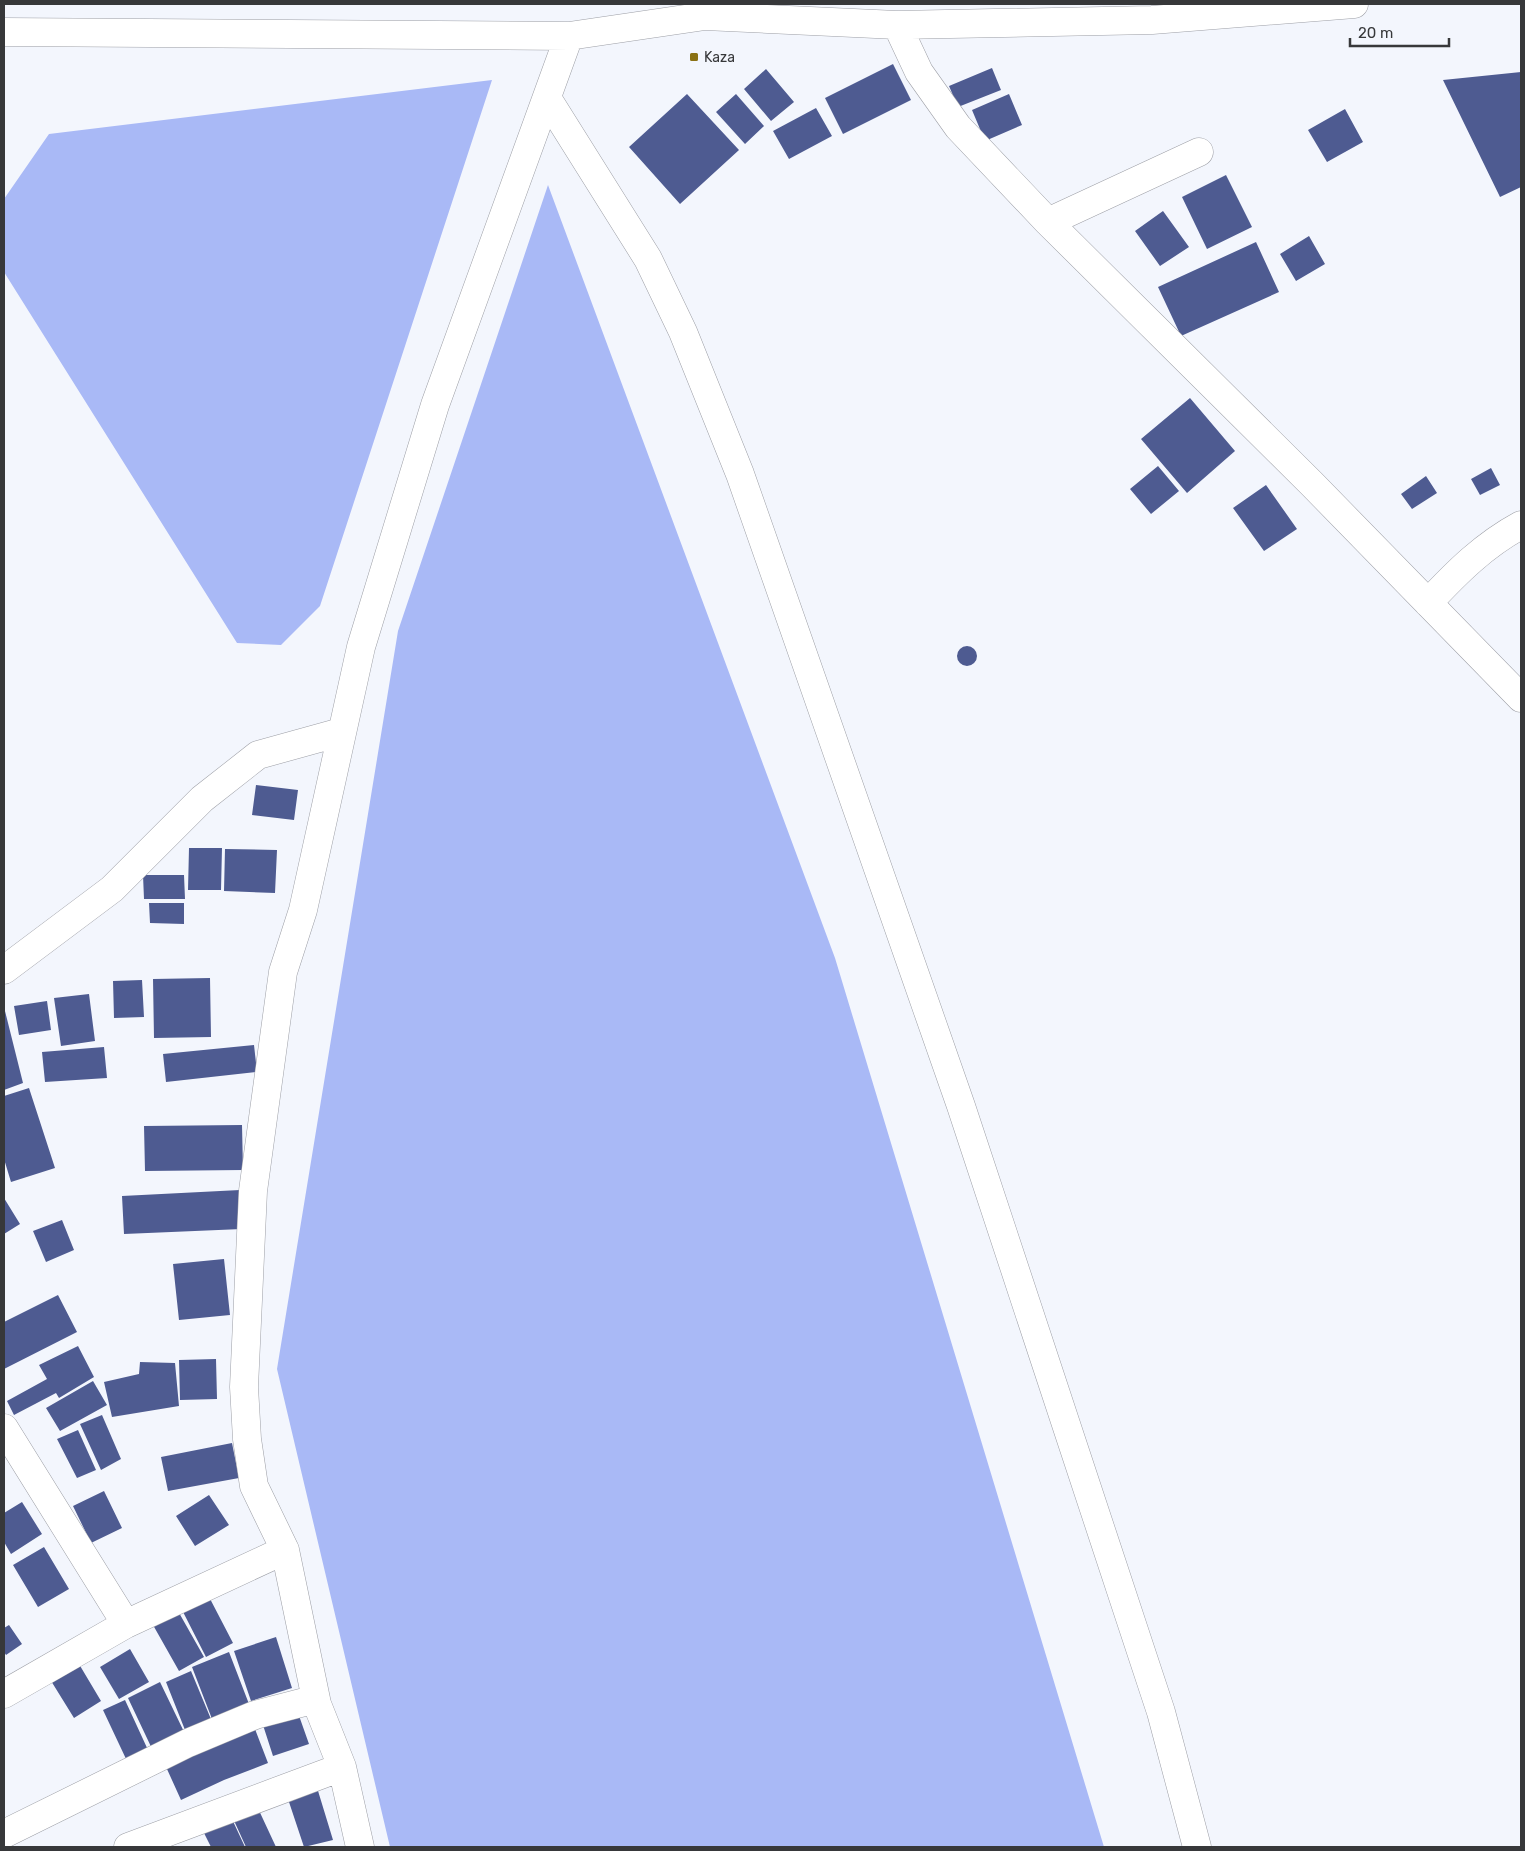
<svg xmlns="http://www.w3.org/2000/svg" width="1525" height="1851" font-family="Rubik,sans-serif">
	<style>
		.water { fill: #a9b9f6 }
		.building { fill: #4e5b91 }
		.lines { fill: none; stroke-linecap: round; stroke-linejoin: round }
		.minor-casing { stroke: #9d9fa6; stroke-width: 29 }
		.minor { stroke: #fff; stroke-width: 28 }
		.poi-dot { fill: #8a7114; stroke: #f3f6fd; stroke-width: 2 }
		.labels { text-anchor: middle; dominant-baseline: central; stroke-width: 5; stroke-linejoin: round; paint-order: stroke }
		.poi-label { font-size: 14px; fill: #37383a; stroke: #f3f6fd; text-anchor: start }
	</style>
	<rect width="100%" height="100%" fill="#f3f6fd"/>
	<path class="water" d="M492,80L320,606L281,645L237,643L4,272V199L49,134Z
		M548,185L835,958L1104,1847H390L277,1369L398,631Z"/>
	<path class="building" d="M893,64L911,100L843,134L825,98Z
		M992,68L1001,90L958,107L949,86Z
		M766,69L794,102L771,121L744,89Z
		M1521,72V187L1500,197L1443,80Z
		M687,94L739,150L680,204L629,147Z
		M736,94L764,126L745,144L716,112Z
		M1009,94L1022,125L985,141L972,110Z
		M816,108L832,136L789,159L773,131Z
		M1345,109L1363,142L1327,162L1308,130Z
		M1226,175L1252,227L1207,249L1182,197Z
		M1163,211L1189,247L1160,266L1135,231Z
		M1309,236L1325,264L1296,281L1280,254Z
		M1256,242L1279,292L1181,336L1158,287Z
		M1190,398L1235,451L1187,493L1141,439Z
		M1158,466L1179,491L1151,514L1130,489Z
		M1491,468L1500,485L1480,495L1471,479Z
		M1426,476L1437,493L1412,509L1401,494Z
		M1266,485L1297,529L1264,551L1233,508Z
		M957 656a10 10 0 1 1 20 0a10 10 0 1 1-20 0Z
		M256,785L298,790L294,820L252,815Z
		M189,848H222L221,890H188Z
		M225,849L277,850L275,893L224,891Z
		M143,875H184L185,899H144Z
		M149,903H184V924L150,923Z
		M210,978L211,1037L154,1038L153,979Z
		M142,980L144,1017L114,1018L113,981Z
		M89,994L95,1041L61,1046L54,998Z
		M47,1001L51,1030L19,1035L14,1006Z
		M4,1007L23,1083L4,1090Z
		M254,1045L257,1072L166,1082L163,1054Z
		M104,1047L107,1078L45,1082L42,1052Z
		M29,1088L55,1168L11,1182L4,1159V1096Z
		M242,1125L243,1170L145,1171L144,1126Z
		M240,1190L242,1229L124,1234L122,1196Z
		M4,1198L20,1224L4,1234Z
		M62,1220L74,1250L46,1262L33,1231Z
		M224,1259L230,1315L179,1320L173,1264Z
		M58,1295L77,1332L4,1369V1322Z
		M78,1346L94,1377L59,1398L56,1393L14,1415L7,1401L47,1379L39,1365Z
		M216,1359L217,1399L180,1400L179,1360Z
		M140,1362L175,1363L179,1406L112,1417L104,1382L139,1374Z
		M93,1381L107,1405L60,1431L46,1408Z
		M102,1415L121,1459L101,1470L80,1424Z
		M78,1430L96,1470L77,1478L57,1439Z
		M232,1443L239,1478L168,1491L161,1457Z
		M104,1491L122,1528L91,1543L73,1506Z
		M209,1495L229,1525L195,1546L176,1516Z
		M22,1502L42,1534L11,1554L4,1542V1513Z
		M44,1547L69,1589L38,1607L13,1565Z
		M207,1593L233,1643L206,1657L180,1606Z
		M178,1611L204,1657L179,1671L153,1625Z
		M9,1625L22,1644L6,1655L4,1652V1628Z
		M276,1637L292,1688L251,1701L234,1651Z
		M130,1649L149,1682L119,1699L100,1667Z
		M229,1652L249,1704L212,1719L192,1667Z
		M76,1659L101,1701L74,1718L48,1676Z
		M191,1671L213,1724L187,1735L166,1682Z
		M160,1682L187,1738L154,1753L128,1698Z
		M125,1700L148,1750L127,1761L103,1710Z
		M297,1710L309,1744L273,1756L262,1722Z
		M253,1724L268,1763L224,1780L181,1800L162,1758Z
		M315,1781L333,1840L304,1847L285,1790Z
		M256,1804L276,1847H246L231,1814Z
		M231,1817L245,1847H211L203,1831Z"/>
	<g class="lines">
		<g class="minor-casing">
			<path id="minor" d="M897,25L919,72L958,127L1048,222L1312,484L1521,698
				M4,32L569,36L705,16L897,25L1152,20L1354,4
				M547,98L648,259L683,332L740,474L961,1106L1161,1712L1197,1847
				M1048,222L1199,152
				M1428,603C1457,572 1484,545 1521,525
				M4,970L112,889L202,799L258,755L341,732
				M4,1428L126,1624
				M4,1694L126,1624L285,1550
				M4,1834L188,1743L255,1715L316,1699
				M128,1847L342,1767
				M360,1847L342,1767L317,1704L285,1550L254,1486L247,1439L244,1387L253,1191L283,972L303,910L361,647L435,405L569,36"/>
		</g>
		<use href="#minor" class="minor"/>
	</g>
	<rect class="poi-dot" x="689" y="52" width="10" height="10" rx="2.5"/>
	<g class="labels">
		<g class="poi-label">
			<text x="704" y="57">Kaza</text>
		</g>
	</g>
	<rect width="1525" height="1851" fill="none" stroke="#37383a" stroke-width="10"/>
	<path d="M1350 38v8h99v-8" fill="none" stroke="#37383a" stroke-width="2.5"/>
	<text x="1358" y="38" font-size="15" fill="#37383a" stroke="#f3f6fd" stroke-width="4" paint-order="stroke">20 m</text>
</svg>
